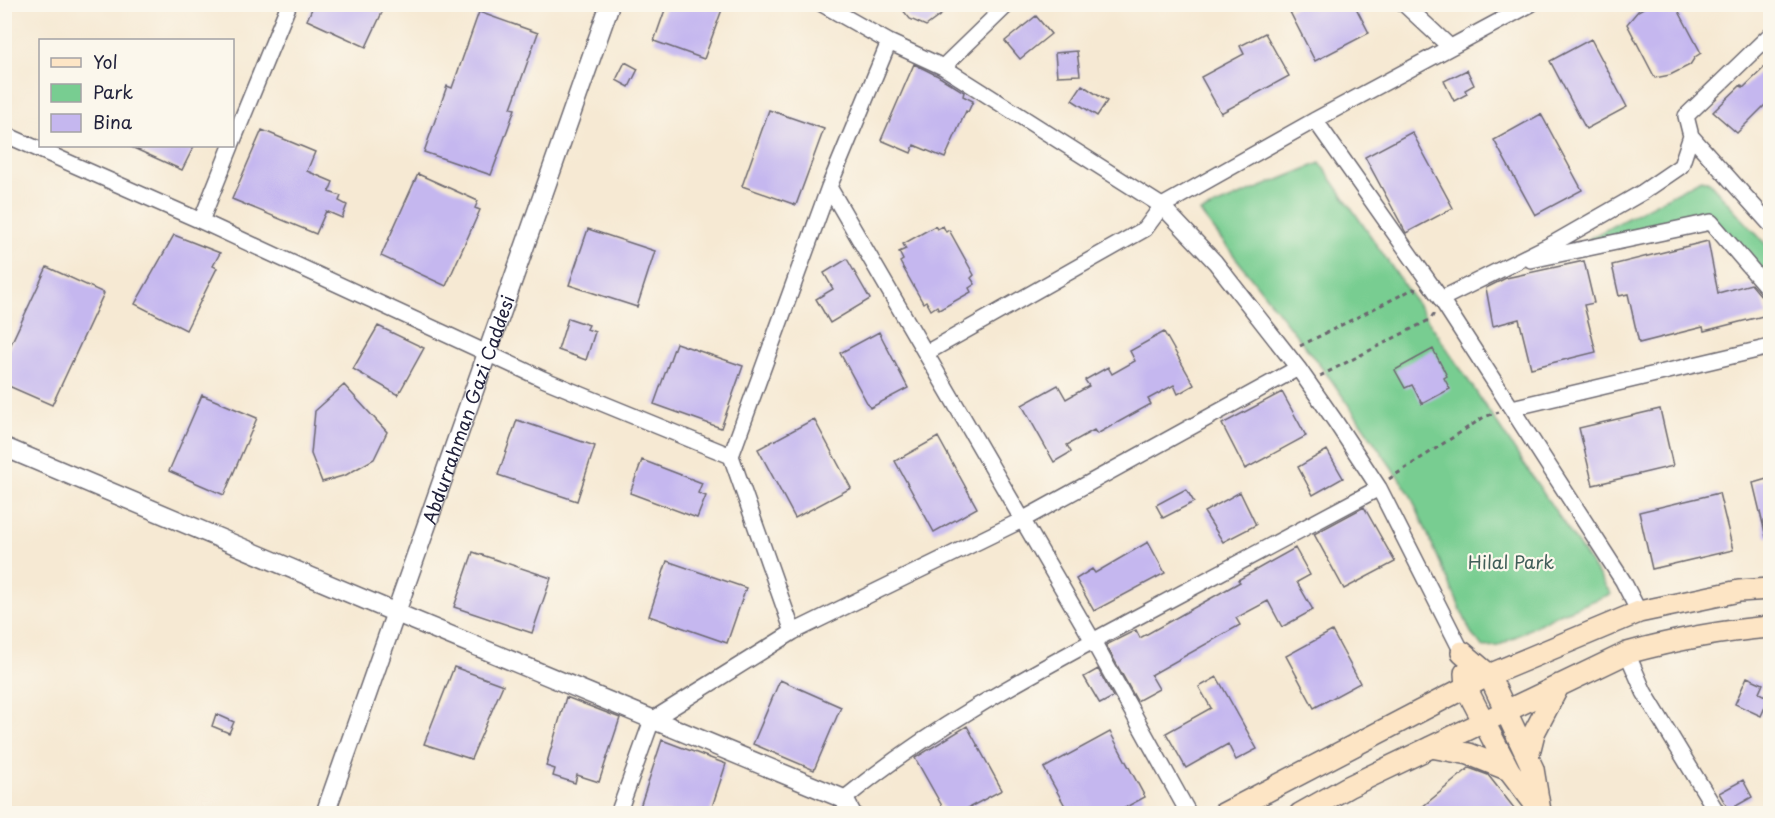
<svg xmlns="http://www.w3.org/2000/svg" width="1775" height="818" font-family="'Playpen Sans',sans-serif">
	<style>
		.green { fill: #78cd91; stroke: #4d7866; stroke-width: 1.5 }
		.building { fill: #c5b7ef }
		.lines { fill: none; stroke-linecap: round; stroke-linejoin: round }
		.minor-casing { stroke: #6c6870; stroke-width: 18 }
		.tertiary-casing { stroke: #6c6870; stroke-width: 21 }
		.secondary-casing { stroke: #6c6870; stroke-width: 24 }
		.path { stroke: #6c6870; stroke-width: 3; stroke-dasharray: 4.5 4.5; stroke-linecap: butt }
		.minor { stroke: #fff; stroke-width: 15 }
		.tertiary { stroke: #fff; stroke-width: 18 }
		.secondary { stroke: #fde5c5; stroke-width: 21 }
		.labels { text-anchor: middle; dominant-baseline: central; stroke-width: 4.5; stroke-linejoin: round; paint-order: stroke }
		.street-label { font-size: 18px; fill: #22223b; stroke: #fbf7ec }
		.park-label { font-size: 18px; fill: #405e59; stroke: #fbf7ec }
	</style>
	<rect width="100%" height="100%" fill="#fbf7ec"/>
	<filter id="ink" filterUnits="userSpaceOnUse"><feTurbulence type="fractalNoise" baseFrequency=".0167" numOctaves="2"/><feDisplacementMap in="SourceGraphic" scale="12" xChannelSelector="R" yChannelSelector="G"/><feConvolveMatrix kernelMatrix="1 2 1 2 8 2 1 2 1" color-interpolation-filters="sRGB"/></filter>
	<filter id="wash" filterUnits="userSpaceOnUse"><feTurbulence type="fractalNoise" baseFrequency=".008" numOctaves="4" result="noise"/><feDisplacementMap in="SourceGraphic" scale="24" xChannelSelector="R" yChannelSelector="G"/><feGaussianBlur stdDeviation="1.35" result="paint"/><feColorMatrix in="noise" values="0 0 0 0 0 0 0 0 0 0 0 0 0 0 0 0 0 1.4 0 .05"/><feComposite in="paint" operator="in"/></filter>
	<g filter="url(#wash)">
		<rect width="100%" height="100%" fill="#f6e9d3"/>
		<path class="green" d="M1320,163C1420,305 1514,450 1611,594L1554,616L1498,646L1483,647L1472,635L1410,494L1332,381L1200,212Z
			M1701,179L1709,182L1770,249V293L1703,223L1594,248L1588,239Z"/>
		<g id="blocks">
			<path class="building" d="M314,4H386L366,47L307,20Z
				M667,4H724L704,59L654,41Z
				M898,4H946L942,14L926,26L910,19Z
				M1299,4H1354L1369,33L1315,61L1289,10Z
				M1650,4H1675L1701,53L1695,57L1690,65L1670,75L1655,78L1627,24L1638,11Z
				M479,12L538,33L511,108L515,109L491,175L424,152L447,86L452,88Z
				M1036,16L1051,34L1020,59L1005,41Z
				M1265,33L1289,76L1221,113L1201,77L1244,54L1240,46Z
				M1591,39L1627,107L1586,129L1550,61Z
				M1077,51L1080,75L1057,76L1055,53Z
				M625,62L638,69L629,87L616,80Z
				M1770,62V100L1737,133L1713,112L1741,85L1743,88Z
				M914,64L938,76L964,92L963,96L973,101L968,112L966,111L945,158L914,145L911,153L881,140Z
				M1467,70L1474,85L1465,90L1467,94L1454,101L1444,81Z
				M1082,85L1107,101L1097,116L1072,100Z
				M769,110L824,129L796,205L742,186Z
				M1541,114L1582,190L1535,215L1494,140Z
				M262,130L315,152L307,171L333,182L329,192L341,196L339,201L347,205L342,218L326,211L316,234L232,199Z
				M1412,132L1453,208L1406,233L1365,157Z
				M129,146H194L182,170Z
				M418,174L478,201L475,208L480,210L446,286L381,256Z
				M935,226L937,229L943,226L946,232L949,230L974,275L971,278L975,284L969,288L971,292L939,310L937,306L931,310L926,301L923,303L900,262L903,260L899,252L906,249L903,244Z
				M588,229L655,251L637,307L569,285Z
				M174,235L220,253L213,266L217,268L186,330L135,304Z
				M1708,241L1718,293L1751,284L1762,297L1767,315L1704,331L1703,327L1639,343L1628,294L1619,296L1612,265Z
				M847,259L870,299L830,323L816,299L833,289L824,273Z
				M1584,261L1594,303L1584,305L1596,352L1531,368L1519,319L1493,326L1486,288L1506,278Z
				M47,267L104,293L52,405L4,384V359Z
				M568,318L589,325L587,329L595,332L586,360L558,350Z
				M378,326L424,348L398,395L353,369Z
				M879,332L908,388L870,408L840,353Z
				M1164,332L1194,385L1178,394L1174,385L1148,399L1151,404L1097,434L1094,430L1067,445L1071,452L1054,462L1022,405L1058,385L1066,399L1089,386L1085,380L1108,367L1112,374L1135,361L1130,351Z
				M676,343L743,366L721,428L654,404Z
				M1433,349L1447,376L1444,378L1450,389L1422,404L1412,385L1405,388L1395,370Z
				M344,385L387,432L374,459L346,475L322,482L311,454L315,411Z
				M1282,392L1306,436L1245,469L1222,424Z
				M202,395L257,418L224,495L169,471Z
				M1660,409L1673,466L1593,485L1579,428Z
				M814,419L851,488L795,518L758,449Z
				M517,420L595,446L577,501L498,475Z
				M938,437L977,508L934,532L895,461Z
				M1327,450L1343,478L1313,495L1298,467Z
				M642,460L702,483L698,493L706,496L697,518L630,493Z
				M1770,478V537H1766L1753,483Z
				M1186,489L1194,502L1163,518L1156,505Z
				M1240,492L1256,525L1223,542L1204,512Z
				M1719,493L1733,550L1652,569L1639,512Z
				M1364,507L1395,562L1344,589L1314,534Z
				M1148,542L1165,573L1094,611L1076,579L1092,569L1095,573Z
				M1295,548L1310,575L1297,582L1313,610L1282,627L1268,601L1236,618L1240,625L1151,675L1159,689L1137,701L1106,645L1136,630L1140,638L1240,582L1238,580Z
				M473,552L551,578L532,633L454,607Z
				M667,561L746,588L727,643L649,616Z
				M1332,631L1360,683L1314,708L1286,656Z
				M454,667L503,685L471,759L424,744Z
				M1098,669L1113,697L1100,704L1084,677Z
				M1217,677L1257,749L1236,760L1228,744L1186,768L1166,733L1211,708L1199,687Z
				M1747,677L1763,684L1759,693L1769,698L1761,716L1735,704Z
				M780,680L841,707L814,770L753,744Z
				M566,697L620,718L599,782L577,775L575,783L553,776L555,769L546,766Z
				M216,714L234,722L229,733L212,726Z
				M967,726L1002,790L959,813H946L915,758Z
				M1110,732L1145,797L1115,813H1069L1044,768Z
				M662,740L726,764L710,813H638Z
				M1469,768L1488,775L1518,813H1415Z
				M1743,780L1752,797L1729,810L1719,793Z"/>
		</g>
	</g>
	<g filter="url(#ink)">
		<use href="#blocks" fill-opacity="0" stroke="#6c6870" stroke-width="1.5"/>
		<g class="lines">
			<g class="minor-casing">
				<path id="minor" d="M822,4L889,42L943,67L1162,206L1215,262L1298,368L1335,421L1379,488L1462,652
					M1404,4L1450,47
					M943,67L1008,4
					M1315,120L1441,299L1623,581L1639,612
					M4,134L201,221L543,379L731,456
					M1691,136L1770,224
					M232,143L289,4
					M829,187L1093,641L1189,814
					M201,221L231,146
					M1531,260L1711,222L1770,291
					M1441,299L1554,243L1643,192L1681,166L1691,136L1686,116L1770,35
					M926,353L1145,229L1162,206L1315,120L1531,4
					M1512,408L1770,347
					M793,632L731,456L829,187L889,42
					M1627,653L1644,692L1718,814
					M844,799C930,728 1028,676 1126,623C1210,578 1294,533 1379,488
					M618,814L652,720L793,632L1022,520L1298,368"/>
			</g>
			<g class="tertiary-casing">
				<g id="tertiary">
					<path d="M4,447L394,612L844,799L852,814"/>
					<path id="s1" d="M325,814L610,4"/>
				</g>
			</g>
			<g class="secondary-casing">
				<path id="secondary" d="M1462,652L1489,675L1533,769L1540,811
					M1465,673L1466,688L1509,770L1538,808
					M1431,747L1469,754L1509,770
					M1528,757L1534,733L1559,685
					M1223,814L1489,675L1639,612L1739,591L1770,589
					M1300,814L1348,787L1627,653C1674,640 1721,631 1770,627"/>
			</g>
			<path class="path" d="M1300,346L1413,289L1418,291
				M1320,376L1431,319L1434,313
				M1389,479L1484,417L1499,412"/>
			<use href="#minor" class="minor"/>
			<use href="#tertiary" class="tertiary"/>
			<use href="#secondary" class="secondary"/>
		</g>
	</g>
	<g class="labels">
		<g class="street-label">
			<text stroke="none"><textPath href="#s1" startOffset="429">Abdurrahman Gazi Caddesi</textPath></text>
		</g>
		<g class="park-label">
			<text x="1511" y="561">Hilal Park</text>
		</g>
	</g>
	<rect width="1775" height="818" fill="none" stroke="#fbf7ec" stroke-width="24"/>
	<rect x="39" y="39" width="195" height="108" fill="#fbf7ec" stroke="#a4a2a5" stroke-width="1.5"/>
	<rect x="51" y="58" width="30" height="9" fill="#fde5c5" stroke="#a4a2a5" stroke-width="1.5"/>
	<text x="93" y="69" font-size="18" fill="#22223b">Yol</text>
	<rect x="51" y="84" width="30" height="18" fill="#78cd91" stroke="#a4a2a5" stroke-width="1.5"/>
	<text x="93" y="99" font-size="18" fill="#22223b">Park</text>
	<rect x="51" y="114" width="30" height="18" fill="#c5b7ef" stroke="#a4a2a5" stroke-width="1.5"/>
	<text x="93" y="129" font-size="18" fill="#22223b">Bina</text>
</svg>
